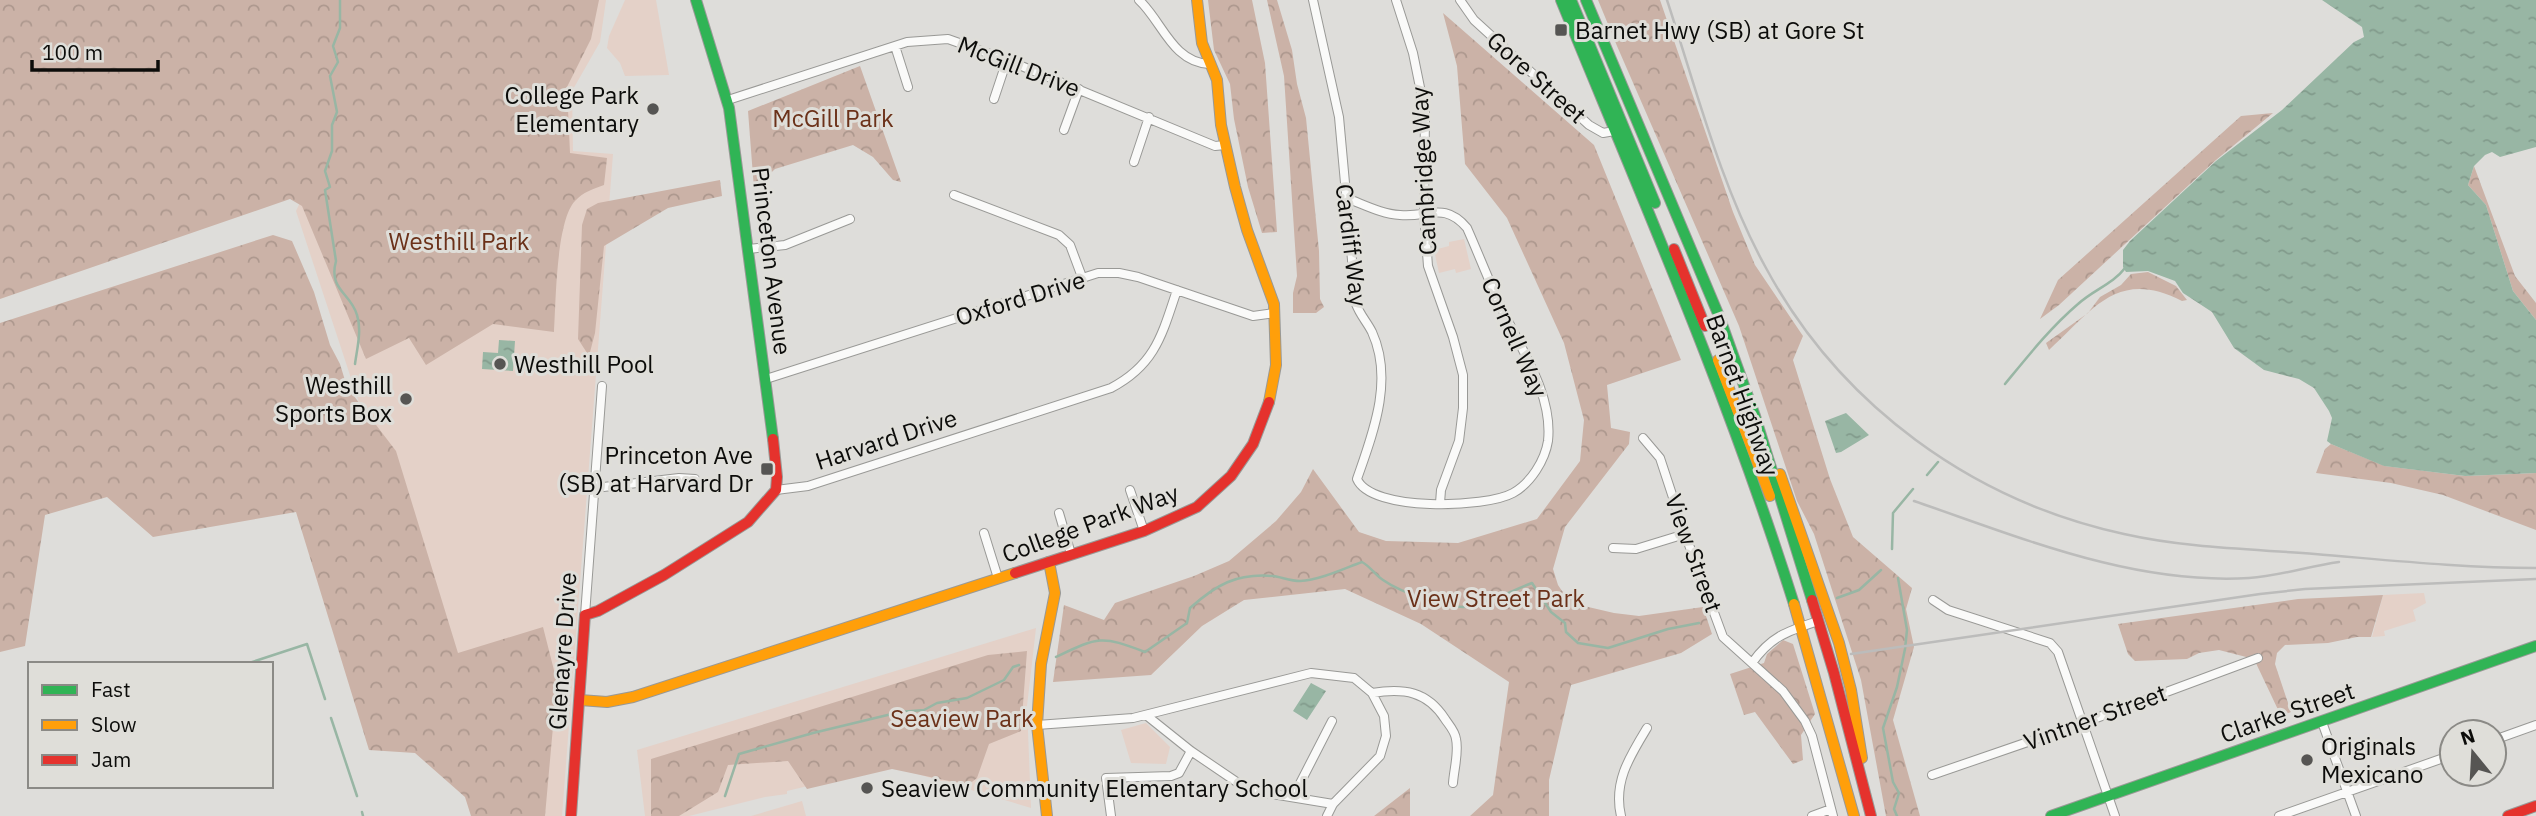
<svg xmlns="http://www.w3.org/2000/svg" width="2536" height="816" font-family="'IBM Plex Sans',sans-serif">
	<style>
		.green { fill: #e4d1c8 }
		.forest { fill: url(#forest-crowns) }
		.water { fill: url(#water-ripples) }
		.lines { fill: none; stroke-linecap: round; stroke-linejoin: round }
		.stream { stroke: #98b6a4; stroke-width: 2.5 }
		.street-casing { stroke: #999996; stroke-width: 10 }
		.fast-casing { stroke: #999996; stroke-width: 12 }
		.slow-casing { stroke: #999996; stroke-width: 12 }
		.jam-casing { stroke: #999996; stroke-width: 12 }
		.street { stroke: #fafaf9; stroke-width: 8 }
		.fast { stroke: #30b455; stroke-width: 10 }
		.slow { stroke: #ff9f0a; stroke-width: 10 }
		.jam { stroke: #e5322d; stroke-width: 10 }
		.rail { stroke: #bcbcbb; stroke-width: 2.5 }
		.poi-dot { fill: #565553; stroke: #dfded9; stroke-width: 2.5 }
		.labels { text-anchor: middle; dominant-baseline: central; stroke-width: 6; stroke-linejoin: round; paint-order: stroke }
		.poi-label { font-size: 24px; fill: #0c0c0a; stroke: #dfded9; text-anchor: start }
		.street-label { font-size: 24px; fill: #0c0c0a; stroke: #dfded9 }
		.park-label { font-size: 24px; fill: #6b3119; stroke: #dfded9 }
	</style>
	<defs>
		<pattern id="forest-crowns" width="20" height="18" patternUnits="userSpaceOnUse" patternTransform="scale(1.75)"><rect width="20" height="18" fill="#cbb2a7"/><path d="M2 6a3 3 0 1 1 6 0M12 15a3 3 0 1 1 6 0" fill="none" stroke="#ad988e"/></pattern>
		<pattern id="water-ripples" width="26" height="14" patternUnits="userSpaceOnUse" patternTransform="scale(1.75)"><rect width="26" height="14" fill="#98b6a4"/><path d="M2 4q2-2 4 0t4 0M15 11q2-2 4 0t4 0" fill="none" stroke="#829b8c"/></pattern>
	</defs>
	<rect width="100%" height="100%" fill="#deddda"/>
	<path class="green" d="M396,0H606L600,42L572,91L573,151L613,154L562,816H495L296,211Z
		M625,0H656L669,75L625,76L620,63L607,48L609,36Z
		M1464,239L1471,269L1456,273L1455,269L1439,273L1434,250L1449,246V242Z
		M2424,593L2426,603L2413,610L2416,621L2384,631L2385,636L2372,637L2383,595Z
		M1036,628L1027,706L1031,808L891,766L787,791V794L765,797L689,816H645L637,750Z
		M1146,723L1170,747L1166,764L1131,763L1121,730Z
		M802,801L806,816H751Z"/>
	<path class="forest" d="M0,0H599L591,39L567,87L570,153L607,158L604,185C593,189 583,192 575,201C556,221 556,302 554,332L493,324L426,365L409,338L366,359L302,206L290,199L0,299Z
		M1208,0H1252L1265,63L1277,232L1262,233L1248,187L1234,119L1230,84L1214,50Z
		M1267,0H1277L1292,50L1297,84L1306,118L1319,251L1320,299L1324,307L1316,313H1293V293L1297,276L1284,76Z
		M1598,0H1660L1733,212L1755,265L1803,336L1793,360L1830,479L1853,537L1912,588L1906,609L1914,647L1893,720L1920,816H1886L1861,680L1814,534L1797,501L1739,326L1617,46Z
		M1443,13L1594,145L1681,360L1607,385L1611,428L1630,432L1629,444L1565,527L1553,569L1558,585L1562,591L1584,606L1614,613L1639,616L1703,607L1712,634L1681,653L1571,685L1549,780V816H1470L1493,795L1509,682L1421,624L1345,589L1244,600L1202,626L1151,675L1053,682L1064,605L1104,620L1115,603L1194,576L1229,561L1276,521L1301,492L1313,469L1359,532L1386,541L1458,543L1537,519L1580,461L1584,420L1564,343L1507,218L1465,164L1457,66Z
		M860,66L901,182L893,180L873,157L853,145L775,169L754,189L748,111Z
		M2273,113L2216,160L2059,305L2040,319L2058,280L2241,116Z
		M2474,166L2515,276L2536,303V320L2513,291L2486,205L2468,185Z
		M720,180L722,196L668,208L604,246L595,333L589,356L578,339L582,225L587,209L598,203Z
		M273,235L292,241L314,292L330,345L340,364L347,387L396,451L458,653L543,627L557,682L545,816H471L465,797L415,753L369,750L296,512L153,537L107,497L45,515L25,646L0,652V323Z
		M2148,272L2176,286L2187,300L2182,301C2117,268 2093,310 2049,350L2046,343L2088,313L2100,297L2121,285L2131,274Z
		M2331,444L2385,466L2465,476L2536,473V530L2443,495L2391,483L2316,473L2325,449Z
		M2383,595L2371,637H2357L2328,643L2285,645L2277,653L2275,664L2291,712L2281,716L2254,659L2219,650L2199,653L2187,659L2135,661L2128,654L2118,624L2298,599Z
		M1783,640L1793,644L1815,714L1801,735L1803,760L1793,764L1755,712L1744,715L1730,674L1764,663L1767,654Z
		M1027,651L1021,731L989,744L977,778L968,785L892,769L807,789L788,761L728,765L718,792L679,816H651V759L988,655Z
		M1410,788V816H1374Z"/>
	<path class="water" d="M2322,0H2536V147L2500,157L2492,152L2485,155L2474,166L2468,185L2486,205L2513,291L2536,320V473L2465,476L2384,466L2331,444L2327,441L2332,418L2329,411L2314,388L2299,379L2264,370L2234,348L2212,312L2183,293L2175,281L2148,271L2126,272L2123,267V250L2130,241L2216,161L2282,110L2354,42L2364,37L2362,27Z
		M499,340L515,341L513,371L482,369L483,352L498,353Z
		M1846,413L1869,435L1841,452L1836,453L1825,421Z
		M1311,683L1326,691L1307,720L1293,711Z"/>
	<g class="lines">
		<path class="stream" d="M340,0V28L333,46L338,62L330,76L337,112L332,125V151L325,171L330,187L325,190L336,261C328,290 351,293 357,315C362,330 357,349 355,364
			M2005,384C2028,356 2051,327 2078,304C2093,290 2113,284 2125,268
			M1927,475L1938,462
			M1892,549L1893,513L1913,489
			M1837,598L1859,590L1881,570
			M1056,657C1098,637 1101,635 1145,652L1187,623L1190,608C1216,585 1236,573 1273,576C1281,577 1291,581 1300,581C1320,580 1343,569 1362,562C1371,567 1375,575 1383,580C1400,592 1451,611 1471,606C1492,602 1513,590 1532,583L1551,612L1565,623L1566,632L1578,643L1608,648L1668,629L1699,623
			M246,664L307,644L325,699
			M331,718L357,796
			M725,796L739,754L813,733L900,712L924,710L937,703L967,698L1004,680L1013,667L1019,665
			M362,812L363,816
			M1897,816L1894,809L1899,793L1893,782L1883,728L1897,687L1905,649L1907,630L1898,578"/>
		<g class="street-casing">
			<path id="street" d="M1139,0C1162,21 1172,62 1209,64
				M1313,0L1339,117L1356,304C1360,315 1367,322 1372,332C1394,380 1373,433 1357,479C1371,512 1486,508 1513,493C1531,483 1545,460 1548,441C1553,395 1522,351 1503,311C1490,284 1479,255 1467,228C1444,201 1428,218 1400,215C1381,214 1363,204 1346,198
				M1396,0L1413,53L1425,112L1424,213L1428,266L1453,337L1463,375V408L1459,441L1441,490L1440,503
				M1460,0L1474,20L1589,125L1603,133L1620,130
				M895,46L908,87
				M994,99L1007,60
				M728,100L907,42L948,39L1007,60L1215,146L1225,145
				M1064,130L1079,89
				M1134,162L1149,117
				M954,195L1059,235L1070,245L1082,277
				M749,249L785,245L850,219
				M766,379L1098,273H1119L1138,277L1253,316L1275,313
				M1643,438L1660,458L1685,534L1723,637L1783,691L1805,721L1812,736L1833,816
				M595,488L679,478L695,479
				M776,490L808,486L1111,388C1155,365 1162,335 1177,290
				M1130,490L1144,531
				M1059,513L1071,554
				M984,533L998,578
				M1613,548L1636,549L1685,534
				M1933,600L1948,610L2050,643L2058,652L2115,816
				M585,615L602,386
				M1752,663C1771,636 1788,631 1818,621
				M1372,693C1404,688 1427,691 1445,719C1449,725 1455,731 1456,739C1459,752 1454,769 1453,783
				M1146,715L1191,751L1244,787L1260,792L1333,804
				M2322,722L2356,816
				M1037,725L1133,718L1311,673L1354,678L1372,693L1384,716L1386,736L1380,756L1333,804L1327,816
				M2494,740L2536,725
				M1932,775L2083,723L2258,658
				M1293,797L1332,721
				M1111,816L1106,778L1171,776L1179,773L1191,751
				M1621,816C1613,782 1630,756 1647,728
				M1812,816L1831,809
				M2279,816L2452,755"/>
		</g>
		<g class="fast-casing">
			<path id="fast" d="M696,0L729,108L773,439
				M1561,0C1643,200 1729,397 1794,604
				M1571,0L1655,203
				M1586,0L1719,316L1755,416L1812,600
				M2051,816L2536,646"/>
		</g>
		<g class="slow-casing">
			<path id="slow" d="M1197,0L1202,43L1217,80L1221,125L1235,187L1247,230L1274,304L1276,365L1269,402
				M1718,360L1770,496
				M1780,474L1839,643L1851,690L1862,758
				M1794,604L1854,816
				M580,700L607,702L633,697L1015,573
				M1047,816L1037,725L1041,664L1055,593L1049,562"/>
		</g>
		<g class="jam-casing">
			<path id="jam" d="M1674,249L1705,326
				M1015,573L1144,531L1197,507L1231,476L1253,444L1269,402
				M1812,600L1834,673L1871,816
				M571,816L585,615L598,611L664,575L748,522L776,490L777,477L773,439
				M2508,816L2536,806"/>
		</g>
		<use href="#street" class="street"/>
		<use href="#fast" class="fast"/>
		<use href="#slow" class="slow"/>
		<use href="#jam" class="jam"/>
		<path class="rail" d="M1667,0C1696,88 1721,187 1766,268C1840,405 1972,501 2124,534C2186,548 2251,549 2315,554C2388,560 2462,568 2536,568
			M1914,501C2022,538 2133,585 2249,578C2280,576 2309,566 2339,562
			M1851,654L2260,594L2305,589L2536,579"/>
	</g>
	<g class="poi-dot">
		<rect x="1554" y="23" width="14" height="14" rx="3.5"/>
		<circle cx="653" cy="109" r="7"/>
		<circle cx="500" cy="364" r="7"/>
		<circle cx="406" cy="399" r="7"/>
		<rect x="760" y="462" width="14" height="14" rx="3.5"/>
		<circle cx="2307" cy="760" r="7"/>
		<circle cx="867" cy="788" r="7"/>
	</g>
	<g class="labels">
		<g class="poi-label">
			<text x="1575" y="30">Barnet Hwy (SB) at Gore St</text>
			<text x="639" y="95" text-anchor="end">College Park<tspan x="639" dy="28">Elementary</tspan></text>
			<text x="514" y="364">Westhill Pool</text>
			<text x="392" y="385" text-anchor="end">Westhill<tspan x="392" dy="28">Sports Box</tspan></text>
			<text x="753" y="455" text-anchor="end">Princeton Ave<tspan x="753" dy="28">(SB) at Harvard Dr</tspan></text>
			<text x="2321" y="746">Originals<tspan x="2321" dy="28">Mexicano</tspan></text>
			<text x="881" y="788">Seaview Community Elementary School</text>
		</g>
		<g class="street-label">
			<text transform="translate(1019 66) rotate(21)">McGill Drive</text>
			<text transform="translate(1537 77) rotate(42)">Gore Street</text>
			<text transform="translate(1423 171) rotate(-93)">Cambridge Way</text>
			<text transform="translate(1352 245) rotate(83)">Cardiff Way</text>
			<text transform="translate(772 261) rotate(83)">Princeton Avenue</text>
			<text transform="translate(1020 298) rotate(-17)">Oxford Drive</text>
			<text transform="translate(1515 337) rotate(66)">Cornell Way</text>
			<text transform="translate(1743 395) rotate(70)">Barnet Highway</text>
			<text transform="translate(886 439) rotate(-18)">Harvard Drive</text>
			<text transform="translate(1090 523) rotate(-20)">College Park Way</text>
			<text transform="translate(1694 553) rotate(70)">View Street</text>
			<text transform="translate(562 651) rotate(-86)">Glenayre Drive</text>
			<text transform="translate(2287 712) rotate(-19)">Clarke Street</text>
			<text transform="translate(2095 717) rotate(-20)">Vintner Street</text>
		</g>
		<g class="park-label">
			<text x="833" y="118">McGill Park</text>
			<text x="459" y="241">Westhill Park</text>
			<text x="1496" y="598">View Street Park</text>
			<text x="962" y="718">Seaview Park</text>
		</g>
	</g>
	<rect x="28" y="662" width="245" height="126" fill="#dfded9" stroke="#8b8a86" stroke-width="2"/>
	<rect x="42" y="685" width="35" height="10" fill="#30b455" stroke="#8b8a86" stroke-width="2"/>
	<text x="91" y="697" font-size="21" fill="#0c0c0a">Fast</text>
	<rect x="42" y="720" width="35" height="10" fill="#ff9f0a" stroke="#8b8a86" stroke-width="2"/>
	<text x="91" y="732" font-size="21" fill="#0c0c0a">Slow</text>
	<rect x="42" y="755" width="35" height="10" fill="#e5322d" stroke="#8b8a86" stroke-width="2"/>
	<text x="91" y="767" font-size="21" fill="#0c0c0a">Jam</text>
	<g transform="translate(2473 753) rotate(342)"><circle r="33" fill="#dfded9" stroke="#8b8a86" stroke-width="2"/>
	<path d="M0-5L12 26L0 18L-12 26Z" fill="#565553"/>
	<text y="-10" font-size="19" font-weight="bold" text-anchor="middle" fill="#0c0c0a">N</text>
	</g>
	<path d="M32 60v10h126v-10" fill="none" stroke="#0c0c0a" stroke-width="3.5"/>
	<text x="42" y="60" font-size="21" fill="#0c0c0a" stroke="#dfded9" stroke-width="5" paint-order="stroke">100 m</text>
</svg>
